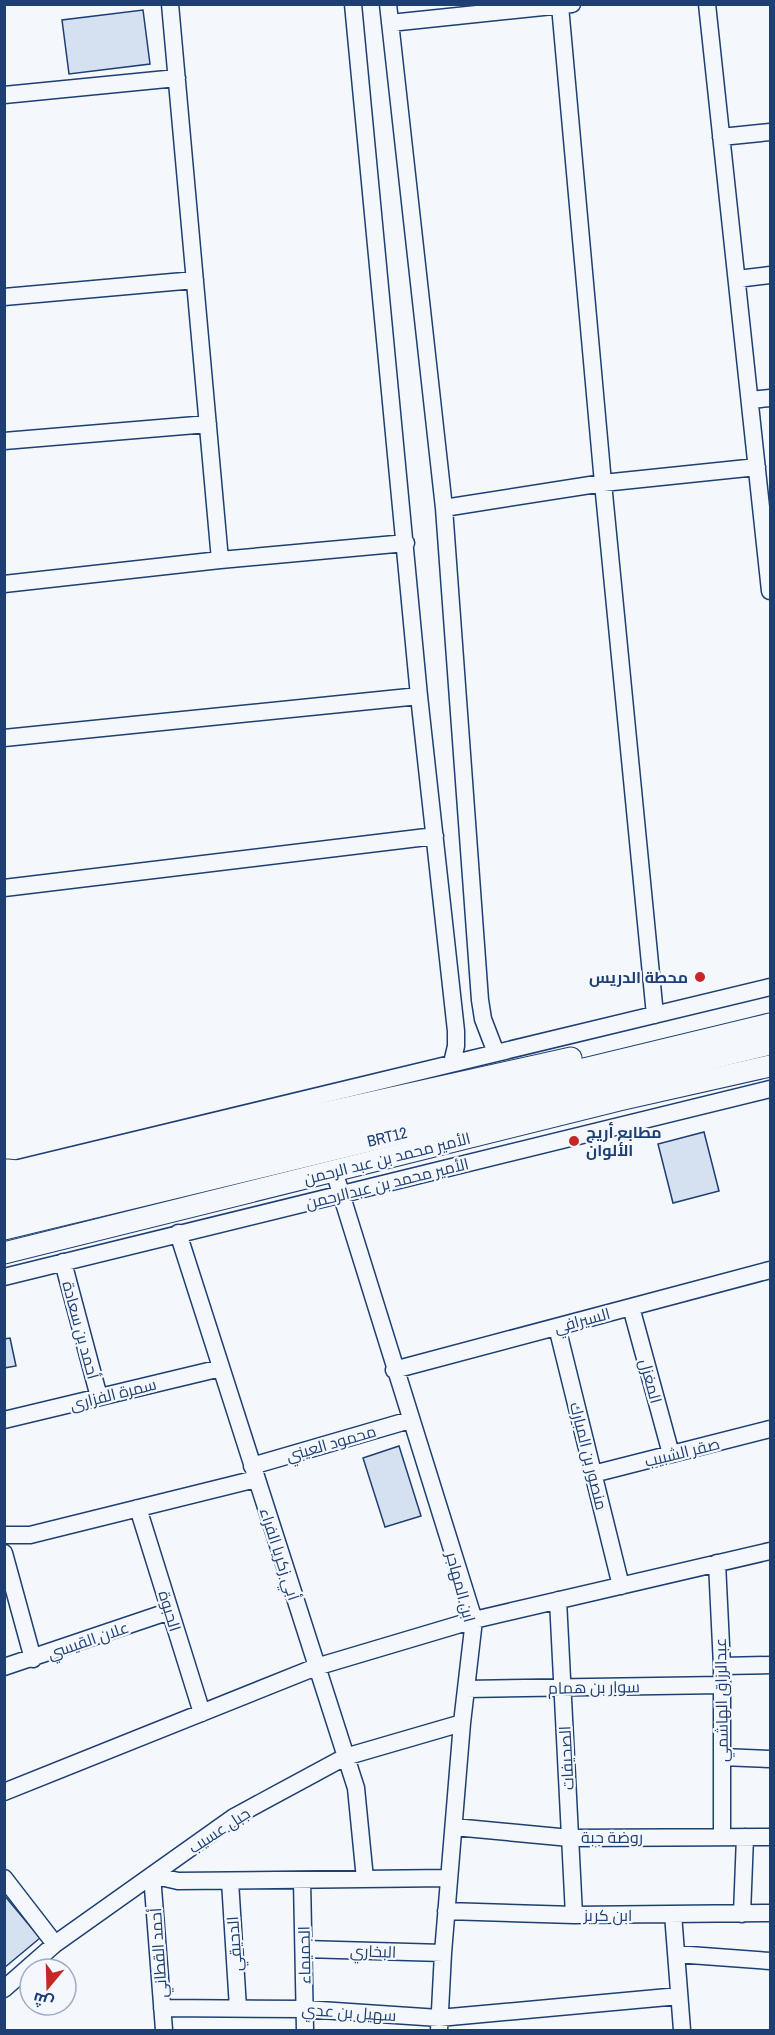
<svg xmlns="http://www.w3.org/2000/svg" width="775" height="2035" font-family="'Archivo Narrow',Cairo,sans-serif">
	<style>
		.building { fill: #d5e0f0; stroke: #1d3f73; stroke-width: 1.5 }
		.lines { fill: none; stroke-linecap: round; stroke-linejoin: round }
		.minor-casing { stroke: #1d3f73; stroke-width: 19 }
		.major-casing { stroke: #1d3f73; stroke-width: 23 }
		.minor { stroke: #f4f7fb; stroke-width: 16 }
		.major { stroke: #f4f7fb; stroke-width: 21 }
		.poi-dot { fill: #c62828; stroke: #f4f7fb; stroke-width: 2 }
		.labels { text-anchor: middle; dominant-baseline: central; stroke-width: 4.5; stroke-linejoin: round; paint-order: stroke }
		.poi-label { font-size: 16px; font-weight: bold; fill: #1d3f73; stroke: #f4f7fb; text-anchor: end }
		.street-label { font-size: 16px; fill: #1d3f73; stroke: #f4f7fb }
	</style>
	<rect width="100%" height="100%" fill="#f4f7fb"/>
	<path class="building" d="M143,10L150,64L69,74L62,20Z
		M704,1132L719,1191L673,1203L658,1144Z
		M10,1338L16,1366L4,1368V1339Z
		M399,1446L421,1516L385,1527L363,1458Z
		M4,1895L40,1938L4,1968Z"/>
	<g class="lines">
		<g class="minor-casing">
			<path id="minor" d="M170,4L220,560
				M353,4L419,696L456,1031V1046L452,1063
				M388,4L444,508L480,1000L483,1019L496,1053
				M707,4L770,591
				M560,6L603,483L655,1015
				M390,23L572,4
				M4,95L177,78
				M721,137L770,132
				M737,279L770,275
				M4,297L195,280
				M750,400L770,398
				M4,441L208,424
				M444,508L603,483L757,467
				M4,584L220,560L406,543
				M4,738L419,696
				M4,888L435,836
				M19,1168L770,987
				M334,1171L474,1620L462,1723L443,1953L439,2030
				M178,1233L356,1788L365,1879
				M63,1262L99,1397
				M4,1277L770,1089
				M631,1307L671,1454
				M557,1327L621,1586
				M394,1370L770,1270
				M4,1420L221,1368
				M252,1466L410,1420
				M593,1474L770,1429
				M138,1508L202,1713
				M4,1535H30L256,1479
				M4,1553L33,1659
				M717,1563L722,1666V1837
				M558,1600L574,1915
				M722,1666L770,1665
				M4,1667L170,1611
				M466,1689L722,1685
				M722,1757L770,1759
				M4,1792L316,1667L474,1620L770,1551
				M454,1827L570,1838L770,1837
				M4,1878L55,1944
				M302,1880L305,2030
				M230,1881L238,2008
				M446,1911L574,1915L770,1913
				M673,1914L682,2030
				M742,1914L745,1837
				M304,1949L443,1953
				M676,1954L770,1961
				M4,1989L55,1944L234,1817L345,1757L462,1723
				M162,2008L305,2009L439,2018L679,1996
				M164,2030L152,1875L178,1881L449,1878"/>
		</g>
		<g class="major-casing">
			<g id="major">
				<path d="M7,1170L50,1174"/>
				<path d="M4,1190L275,1124L571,1058"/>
				<path d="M4,1209L770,1024"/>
				<path id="s1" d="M4,1229L770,1044"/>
				<path d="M4,1253L619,1100L770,1066"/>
			</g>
		</g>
		<use href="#minor" class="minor"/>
		<use href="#major" class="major"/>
	</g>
	<g class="poi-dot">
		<circle cx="700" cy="977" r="6"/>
		<circle cx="574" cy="1141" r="6"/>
	</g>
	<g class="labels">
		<g class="poi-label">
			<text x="688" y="977">محطة الدريس</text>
			<text x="586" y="1132" text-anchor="start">مطابع أريج<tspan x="586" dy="18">الألوان</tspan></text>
		</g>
		<g class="street-label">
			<text stroke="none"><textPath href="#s1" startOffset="394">BRT12</textPath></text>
			<text transform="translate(387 1158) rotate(-14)">الأمير محمد بن عبد الرحمن</text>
			<text transform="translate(387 1183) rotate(-14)">الأمير محمد بن عبدالرحمن</text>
			<text transform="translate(582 1320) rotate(-15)">السيرافي</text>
			<text transform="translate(81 1330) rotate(75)">أحمد بن سعادة</text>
			<text transform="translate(651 1381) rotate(75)">المغزل</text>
			<text transform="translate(113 1394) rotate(-14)">سمرة الفزارى</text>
			<text transform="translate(331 1443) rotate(-16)">محمود العيني</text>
			<text transform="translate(682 1452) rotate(-14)">صقر الشبيب</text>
			<text transform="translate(589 1456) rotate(76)">منصور بن المبارك</text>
			<text transform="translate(280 1554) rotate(72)">أبي زكريا الفراء</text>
			<text transform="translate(461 1587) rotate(75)">ابن المهاجر</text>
			<text transform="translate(170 1611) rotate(73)">الحبوة</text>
			<text transform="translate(88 1640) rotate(-19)">علان القيسي</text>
			<text transform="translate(594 1687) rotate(-1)">سوار بن همام</text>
			<text transform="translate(721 1700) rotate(-91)">عبدالرزاق الهاشمي</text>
			<text transform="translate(566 1758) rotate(-93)">الصحيفات</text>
			<text transform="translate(219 1830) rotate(-33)">جبل عسيب</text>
			<text x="612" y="1837">روضة جبة</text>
			<text x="608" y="1915">ابن كريز</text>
			<text transform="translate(234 1944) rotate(-94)">الدحيقي</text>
			<text transform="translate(373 1951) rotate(2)">البخاري</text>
			<text transform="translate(158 1953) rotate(-94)">أحمد القطاني</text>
			<text transform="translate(304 1955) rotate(-91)">الجميماء</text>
			<text transform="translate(349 2012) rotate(4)">سهيل بن عدي</text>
		</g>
	</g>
	<rect width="775" height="2035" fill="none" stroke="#1d3f73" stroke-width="12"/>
	<g transform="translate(48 1987) rotate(199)"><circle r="28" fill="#f4f7fb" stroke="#9eadc5" stroke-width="1.5"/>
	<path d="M0-4.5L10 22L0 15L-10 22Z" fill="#c62828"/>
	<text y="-9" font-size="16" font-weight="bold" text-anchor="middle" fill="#1d3f73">ش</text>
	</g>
</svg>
